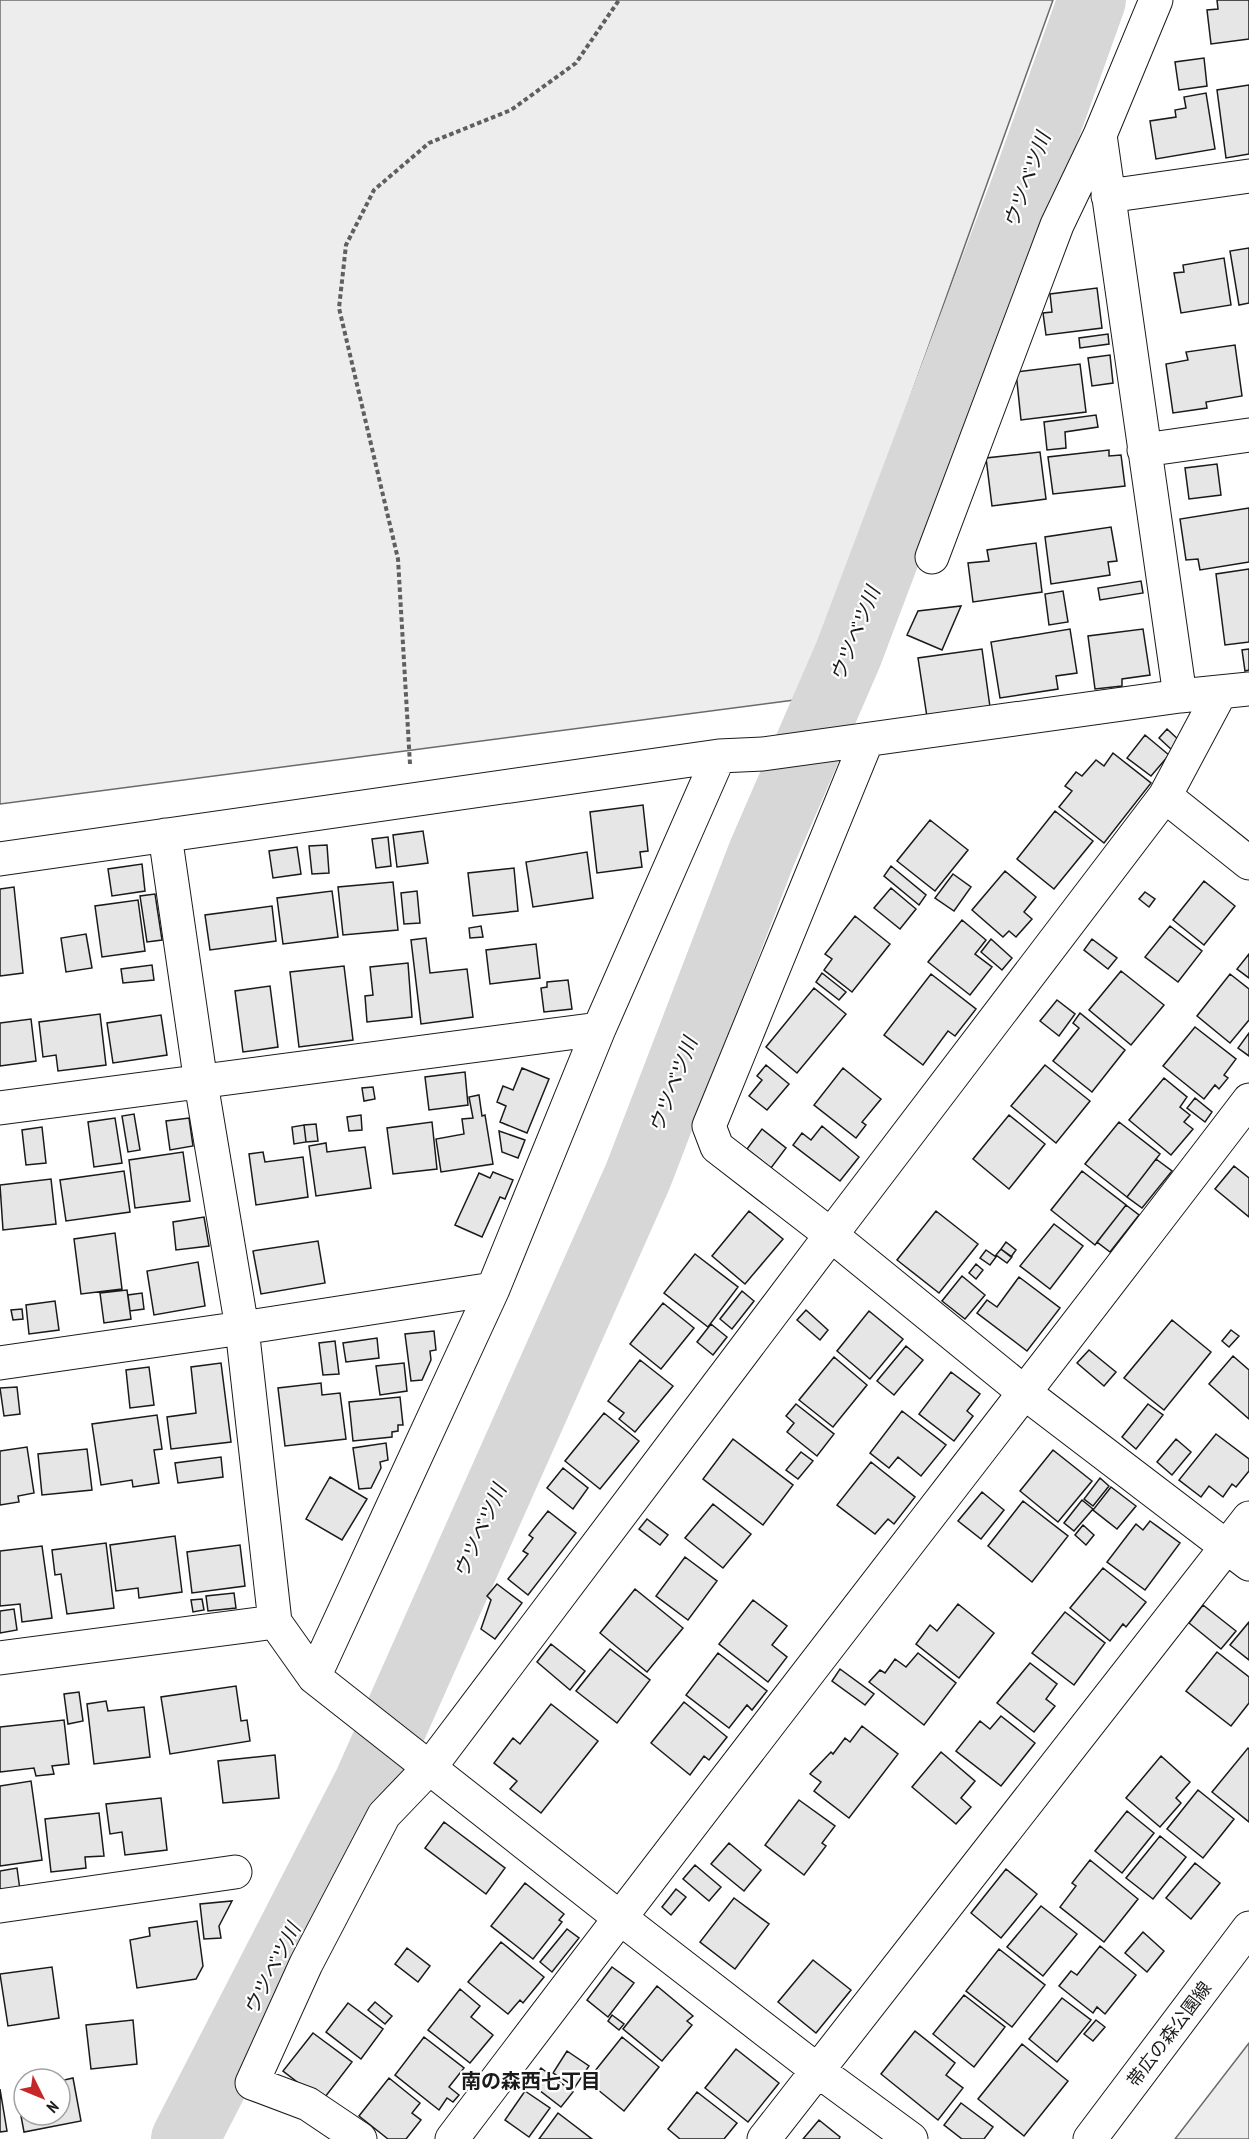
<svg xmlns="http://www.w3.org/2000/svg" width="1249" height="2139" font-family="'PT Sans Narrow','Noto Sans JP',sans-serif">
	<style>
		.green { fill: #ededed; stroke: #6a6a6a; stroke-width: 1.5 }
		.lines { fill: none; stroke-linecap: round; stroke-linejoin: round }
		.river { stroke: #d7d7d7; stroke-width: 68 }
		.building { fill: #e6e6e6; stroke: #1a1a1a; stroke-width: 1.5 }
		.minor-casing { stroke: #1a1a1a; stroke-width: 35 }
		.major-casing { stroke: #1a1a1a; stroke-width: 35 }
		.path { stroke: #5f5f5f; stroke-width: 4; stroke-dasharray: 4.5 3; stroke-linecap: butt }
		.minor { stroke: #fff; stroke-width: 33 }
		.major { stroke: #fff; stroke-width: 33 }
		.labels { text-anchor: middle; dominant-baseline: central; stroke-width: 4.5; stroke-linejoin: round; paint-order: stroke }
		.street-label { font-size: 18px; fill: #1a1a1a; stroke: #fff }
		.water-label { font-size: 20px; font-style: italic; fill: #1a1a1a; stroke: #fff }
		.neighbourhood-label { font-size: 20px; font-weight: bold; fill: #1a1a1a; stroke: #fff }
	</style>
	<rect width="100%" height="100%" fill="#fff"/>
	<path class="green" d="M0,0H1053L802,699L0,804Z
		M1249,2043V2139H1175Z"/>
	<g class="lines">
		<path class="river" d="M185,2139L367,1785L638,1176L762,853L848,655L1028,179L1092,0"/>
	</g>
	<path class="building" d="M1217,0H1249V39L1211,44L1207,10L1218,9Z
		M1204,58L1207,86L1179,90L1175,62Z
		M1249,85V154L1226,158L1217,90Z
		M1206,93L1215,149L1156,159L1150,121L1176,117L1175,110L1186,108L1184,97Z
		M1249,248V303L1239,305L1230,251Z
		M1224,258L1231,305L1181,313L1174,273L1184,272L1183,265Z
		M1097,288L1102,328L1046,335L1043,313L1052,312L1050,294Z
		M1108,334L1109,344L1080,348L1079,338Z
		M1235,345L1242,396L1206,402L1207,408L1173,413L1166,364L1188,360L1186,352Z
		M1110,355L1113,383L1092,386L1088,358Z
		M1080,364L1086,412L1021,420L1016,372Z
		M1096,415L1098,427L1065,432L1066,448L1047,450L1044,422Z
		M1109,450V456L1121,455L1125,486L1053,494L1048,457Z
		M1040,452L1046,499L992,506L986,458Z
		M1217,464L1221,495L1189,499L1185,468Z
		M1249,508V562L1200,570L1198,559L1186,560L1180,519Z
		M1111,527L1117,561L1108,562L1110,575L1051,584L1045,537Z
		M1036,543L1042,592L973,602L968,563L989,561L987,550Z
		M1249,569V642L1225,645L1216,574Z
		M1141,581L1143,593L1100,600L1098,588Z
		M1063,591L1068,622L1049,625L1045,594Z
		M961,606L942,650L907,635L918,611Z
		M1070,629L1077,673L1056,676L1058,689L1000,698L991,642Z
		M1143,629L1150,675L1122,679V686L1095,689L1088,636Z
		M982,649L990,707L927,717L918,658Z
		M1249,649V670L1245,671L1242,650Z
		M1167,729L1181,742L1173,751L1159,738Z
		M1145,735L1169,755L1151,776L1127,758Z
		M1113,753L1151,783L1104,843L1059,807L1072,791L1065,786L1076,772L1082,776L1096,760L1104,766Z
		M643,805L648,851L640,852L642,867L597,873L590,812Z
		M1055,811L1093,841L1054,889L1017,859Z
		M930,820L968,850L935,891L897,861Z
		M423,831L428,863L397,867L393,835Z
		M388,837L391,866L376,868L372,839Z
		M327,845L329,873L312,874L309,846Z
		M297,847L301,874L273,878L269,851Z
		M587,852L593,898L533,907L526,862Z
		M142,864L145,891L112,896L108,869Z
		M891,866L926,895L919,905L884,876Z
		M514,868L518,911L473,916L468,873Z
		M1005,871L1036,897L1024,912L1032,919L1016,937L1009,931L1003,937L972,910Z
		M953,874L971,887L954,911L935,898Z
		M1204,881L1235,906L1204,945L1173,920Z
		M393,882L398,930L343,935L338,887Z
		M14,887L23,973L0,976V889Z
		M891,888L916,909L900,929L874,908Z
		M332,891L338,937L283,944L277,898Z
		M417,891L420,923L404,924L401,893Z
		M1145,892L1155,899L1149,907L1139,899Z
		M155,894L162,940L147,942L140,896Z
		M138,900L145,951L102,957L95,906Z
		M272,906L276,941L210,950L205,915Z
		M855,916L890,944L852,992L824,970L832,959L825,954Z
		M962,920L986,940L975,954L992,967L970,995L928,962Z
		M481,926L483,937L470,938L469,928Z
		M1170,926L1202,951L1178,982L1145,957Z
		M86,934L92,968L66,972L61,938Z
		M426,938L430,973L467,969L473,1017L421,1024L411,940Z
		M991,939L1012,958L1002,970L981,952Z
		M1092,939L1117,958L1108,969L1084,950Z
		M536,944L540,978L490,984L486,950Z
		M1249,954V978L1237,969Z
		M408,963L412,1017L367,1022L365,996L373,995L370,967Z
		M152,965L154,980L123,983L121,969Z
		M344,966L353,1040L299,1047L290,972Z
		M1121,971L1164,1005L1131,1045L1089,1010Z
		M822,973L846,992L839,1000L816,982Z
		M931,974L976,1009L955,1036L948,1031L923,1065L884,1035Z
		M1230,974L1249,989V1020L1230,1043L1197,1016Z
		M568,980L572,1009L544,1012L541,988L547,987V982Z
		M270,986L278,1047L243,1052L235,991Z
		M814,988L846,1014L797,1073L766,1047Z
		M1057,1000L1075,1014L1059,1036L1040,1021Z
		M1080,1013L1125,1050L1092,1092L1053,1061L1079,1028L1073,1023Z
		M100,1014L106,1065L58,1071L56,1055L43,1057L39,1022Z
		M161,1015L167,1055L113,1063L107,1023Z
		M31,1019L36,1061L0,1066V1023Z
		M1195,1027L1236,1059L1224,1075L1228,1078L1219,1089L1215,1085L1204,1099L1163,1066Z
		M1249,1033V1056L1238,1048Z
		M766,1065L789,1084L767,1110L749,1096L762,1080L757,1076Z
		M1045,1065L1090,1101L1056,1143L1011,1106Z
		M522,1068L549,1079L527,1133L500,1122L506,1106L497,1102L503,1086L513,1090Z
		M843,1068L881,1099L862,1122L866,1125L856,1138L814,1105Z
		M465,1072L468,1105L429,1110L425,1077Z
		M1164,1078L1187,1097L1180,1107L1190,1115L1184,1122L1193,1129L1171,1155L1129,1120Z
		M373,1087L375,1099L364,1101L362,1088Z
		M479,1095L482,1116L485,1115L493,1164L441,1172L436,1139L464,1134L462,1119L473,1118L469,1097Z
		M1195,1098L1212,1112L1205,1122L1187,1108Z
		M134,1114L140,1150L128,1152L122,1116Z
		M361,1115L362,1130L349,1131L347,1117Z
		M1009,1115L1045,1144L1009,1189L973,1159Z
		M115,1118L122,1163L94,1167L88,1122Z
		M189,1118L193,1146L170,1150L166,1121Z
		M432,1122L437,1169L393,1174L387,1128Z
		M1119,1122L1160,1154L1127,1197L1085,1164Z
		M316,1124L318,1141L306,1142L304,1125Z
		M304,1125L306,1142L294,1144L292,1127Z
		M822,1126L859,1157L840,1181L793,1145L802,1133L811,1140Z
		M42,1127L46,1163L26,1165L22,1130Z
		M762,1129L786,1148L771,1168L747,1149Z
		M499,1131L525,1140L518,1158L502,1152Z
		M326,1143L327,1152L365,1147L371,1188L316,1196L309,1146Z
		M183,1152L190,1201L135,1208L129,1160Z
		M263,1152L265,1162L303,1157L308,1197L256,1205L249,1154Z
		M1156,1159L1172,1171L1142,1208L1127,1197Z
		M1234,1166L1249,1178V1217L1215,1189Z
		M124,1171L130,1212L66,1221L60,1180Z
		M1082,1171L1126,1205L1095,1245L1051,1210Z
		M493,1172L513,1180L505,1199L500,1197L482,1237L455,1225L479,1173L490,1178Z
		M51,1179L56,1224L3,1230L0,1185Z
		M1126,1205L1139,1215L1110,1252L1097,1242Z
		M749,1211L783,1239L745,1284L712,1256Z
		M936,1211L978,1244L939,1293L897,1260Z
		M204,1217L209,1246L176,1250L173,1222Z
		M1054,1224L1083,1246L1050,1289L1020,1266Z
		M115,1233L122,1289L81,1294L74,1239Z
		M318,1241L325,1283L261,1294L253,1251Z
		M1006,1242L1016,1250L1011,1257L1001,1249Z
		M1001,1249L1012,1257L1007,1263L996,1255Z
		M986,1250L996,1257L990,1265L980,1258Z
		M695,1254L738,1287L708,1327L664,1293Z
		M198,1262L205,1306L154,1315L147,1271Z
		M976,1264L983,1270L976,1279L969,1273Z
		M962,1276L985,1295L965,1319L942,1301Z
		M1019,1277L1060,1308L1027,1351L977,1313L987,1300L997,1307Z
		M127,1290L131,1319L104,1323L100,1293Z
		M742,1291L754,1301L732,1329L720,1319Z
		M142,1293L144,1309L130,1311L128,1295Z
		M55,1301L59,1330L29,1334L26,1305Z
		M663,1303L694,1328L661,1369L630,1344Z
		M22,1309L23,1319L13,1320L11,1310Z
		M806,1310L828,1330L820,1340L797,1320Z
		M869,1311L903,1339L870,1379L837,1351Z
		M1172,1320L1211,1352L1164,1410L1124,1378Z
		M711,1324L727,1337L713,1355L697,1342Z
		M1231,1330L1239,1336L1229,1347L1222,1341Z
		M434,1331L436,1350L430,1351L431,1360L422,1380L411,1381L405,1334Z
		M377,1338L379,1358L346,1362L343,1343Z
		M335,1341L339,1374L323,1375L319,1343Z
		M906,1346L923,1360L894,1395L877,1381Z
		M1089,1350L1116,1372L1104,1386L1077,1363Z
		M1233,1356L1249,1370V1419L1209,1384Z
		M834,1357L867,1385L833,1427L799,1400Z
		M640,1360L673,1386L635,1432L619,1419L624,1413L608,1401Z
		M221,1363L231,1442L171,1449L167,1417L196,1413L191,1367Z
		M404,1363L407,1391L380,1395L376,1366Z
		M149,1367L154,1405L130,1408L126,1370Z
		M951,1372L980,1394L967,1411L973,1416L954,1441L919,1414Z
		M321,1383L322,1395L340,1393L346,1439L285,1446L278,1388Z
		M17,1387L20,1414L4,1416L0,1388Z
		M400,1397L403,1425H398V1431L392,1432V1437L353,1441L349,1402Z
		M796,1404L834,1434L817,1456L787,1432L794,1423L786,1416Z
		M1148,1404L1163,1415L1136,1449L1122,1437Z
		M902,1411L946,1445L921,1476L898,1457L889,1468L870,1453Z
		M604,1413L639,1441L600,1489L565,1461Z
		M157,1415L162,1449L154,1450L159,1483L133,1487L132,1480L101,1485L92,1424Z
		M1216,1434L1249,1459V1471L1236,1487L1232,1484L1223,1497L1209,1486L1201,1497L1179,1480Z
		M733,1439L793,1485L763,1525L703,1479Z
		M1176,1439L1191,1452L1172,1475L1157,1462Z
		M386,1443L388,1460L380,1462L381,1468L371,1488L359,1489L353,1448Z
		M27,1447L34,1493L18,1496L19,1502L0,1505V1451Z
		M87,1449L92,1490L42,1495L38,1454Z
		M1053,1450L1092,1481L1058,1522L1020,1491Z
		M801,1452L813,1461L798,1479L786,1470Z
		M221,1457L223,1477L178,1483L175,1463Z
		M871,1462L915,1497L894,1524L888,1519L875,1534L837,1505Z
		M563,1468L588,1488L573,1509L547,1488Z
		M330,1477L367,1499L342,1540L306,1519Z
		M1100,1478L1109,1486L1093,1506L1084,1499Z
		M1111,1487L1136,1506L1117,1529L1093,1510Z
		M982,1492L1004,1510L981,1539L958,1521Z
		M1082,1500L1093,1509L1074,1531L1064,1523Z
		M1023,1501L1068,1536L1032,1582L988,1546Z
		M713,1504L751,1534L723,1568L685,1538Z
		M548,1511L576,1533L528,1595L508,1579L528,1554L523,1551L533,1538L529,1535Z
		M647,1519L668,1535L660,1545L639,1529Z
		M1150,1521L1180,1543L1145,1590L1107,1562L1136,1524L1143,1530Z
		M1083,1525L1094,1535L1086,1545L1075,1535Z
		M175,1536L182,1592L139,1598L138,1588L116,1591L110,1545Z
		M106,1543L114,1608L67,1614L61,1574L55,1575L52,1550Z
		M240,1545L245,1586L192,1593L187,1552Z
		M42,1546L52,1618L22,1622L20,1604L0,1606V1551Z
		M685,1557L717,1581L688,1620L656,1596Z
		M1103,1568L1146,1602L1126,1627L1123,1624L1110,1641L1070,1608Z
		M497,1584L522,1603L495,1639L481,1629L491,1600L487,1596Z
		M635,1589L683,1628L647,1672L600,1633Z
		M234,1593L236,1608L208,1611L206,1596Z
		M202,1599L204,1610L193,1612L191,1600Z
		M753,1600L787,1626L772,1645L787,1657L768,1682L719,1644Z
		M958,1604L994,1633L959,1678L916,1644L930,1625L937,1631Z
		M1203,1605L1236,1631L1221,1649L1189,1623Z
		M14,1609L17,1630L0,1633V1611Z
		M1065,1612L1105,1643L1074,1685L1032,1653Z
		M1249,1622V1660L1230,1645Z
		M551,1644L585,1671L570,1690L537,1662Z
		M610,1649L650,1680L617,1723L576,1691Z
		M1217,1652L1249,1677V1703L1231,1726L1186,1691Z
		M718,1653L767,1691L752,1710L747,1705L729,1728L686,1695Z
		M918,1653L956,1683L924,1725L869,1682L880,1670L885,1673L895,1659L906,1667Z
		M1030,1663L1057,1684L1046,1699L1055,1706L1034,1732L997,1703Z
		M840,1669L874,1694L865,1705L832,1681Z
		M236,1686L241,1721L247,1720L250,1741L170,1754L161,1697Z
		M79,1692L83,1721L68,1724L64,1694Z
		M106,1701L108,1711L144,1707L150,1757L94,1764L87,1704Z
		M684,1702L727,1737L709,1760L704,1756L690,1775L651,1743Z
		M551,1704L598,1741L541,1813L510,1789L517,1781L494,1763L513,1738L520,1744Z
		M1001,1716L1035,1743L1001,1786L956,1751L980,1721L990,1729Z
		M64,1720L69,1764L52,1766L54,1774L36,1776L34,1768L0,1772V1727Z
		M862,1726L898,1754L849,1818L814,1791L821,1782L810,1774L831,1752L833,1754L845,1738L850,1742Z
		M1248,1748L1249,1749V1822L1212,1792Z
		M941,1752L975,1781L961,1798L971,1807L956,1824L912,1787Z
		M275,1755L279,1798L223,1803L218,1761Z
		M1161,1756L1190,1782L1176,1798L1181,1803L1160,1827L1126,1798Z
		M31,1781L42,1860L0,1866V1786Z
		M1198,1790L1234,1819L1203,1858L1167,1829Z
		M161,1798L167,1850L125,1855L122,1832L110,1834L106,1804Z
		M799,1800L835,1826L822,1843L826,1846L804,1875L765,1845Z
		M1127,1811L1154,1833L1122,1873L1095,1851Z
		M99,1813L104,1856L85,1857L86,1868L51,1872L45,1819Z
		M444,1822L505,1868L486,1894L425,1848Z
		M1160,1836L1186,1857L1153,1899L1126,1878Z
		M729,1843L761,1870L744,1891L711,1864Z
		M1090,1860L1138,1899L1104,1942L1060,1907L1076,1886L1072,1883Z
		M1195,1863L1220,1883L1191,1919L1166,1898Z
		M695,1865L721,1887L709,1901L683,1879Z
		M17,1868L20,1890L0,1892V1871Z
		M1006,1869L1037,1894L1001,1938L971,1913Z
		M525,1883L564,1914L559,1920L562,1922L533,1959L491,1926Z
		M676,1889L686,1897L671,1915L662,1907Z
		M734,1898L769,1924L735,1969L700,1942Z
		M232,1901L219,1926L221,1938L204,1939L200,1904Z
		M1041,1906L1077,1934L1043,1976L1007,1947Z
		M197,1921L203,1966L196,1979L137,1988L130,1940L150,1936L149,1928Z
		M567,1929L579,1938L552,1972L540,1962Z
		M1143,1932L1164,1951L1147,1972L1125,1953Z
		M501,1942L544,1977L523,2003L520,2000L508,2014L468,1982Z
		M1100,1946L1136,1975L1105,2014L1097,2007L1093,2013L1059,1986L1071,1971L1077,1975Z
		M407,1948L430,1966L418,1982L395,1964Z
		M999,1949L1045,1985L1012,2027L966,1991Z
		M813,1960L851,1990L816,2033L778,2002Z
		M52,1967L59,2018L8,2026L0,1974Z
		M612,1967L634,1983L608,2017L587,2000Z
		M657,1986L693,2016L687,2021L692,2025L662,2061L623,2029Z
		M460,1989L480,2006L471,2017L493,2035L470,2063L428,2030Z
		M964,1995L1005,2027L974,2067L933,2034Z
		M1062,1998L1091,2020L1057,2062L1029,2039Z
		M375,2002L392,2016L385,2024L368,2010Z
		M348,2003L383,2029L361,2059L326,2032Z
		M612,2015L624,2024L619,2030L608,2021Z
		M133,2020L137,2064L91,2069L86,2025Z
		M1096,2020L1105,2027L1093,2041L1084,2034Z
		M915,2031L955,2063L946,2075L963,2088L938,2120L881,2074Z
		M313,2033L352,2062L322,2101L283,2071Z
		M424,2037L464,2068L449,2087L459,2095L453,2102L447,2098L439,2110L395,2075Z
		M622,2037L659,2067L624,2111L587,2081Z
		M1022,2044L1068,2081L1024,2136L978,2099Z
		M736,2049L779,2083L748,2122L705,2088Z
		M567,2051L589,2066L575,2087L553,2073Z
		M541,2068L573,2092L561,2107L530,2083Z
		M73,2078L81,2121L24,2132L16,2089L24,2088V2115H60V2081Z
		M389,2078L420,2103L412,2113L421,2120L406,2139H388L359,2116Z
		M0,2089L7,2131L0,2132Z
		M525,2091L550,2108L529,2137L505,2120Z
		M697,2092L737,2123L724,2139H680L668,2129Z
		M961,2103L993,2127L984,2139H962L944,2125Z
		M558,2113L592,2139H539Z
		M819,2120L840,2137L839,2139H803Z"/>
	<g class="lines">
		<g class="minor-casing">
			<path id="minor" d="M1156,0L1100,135L1180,696
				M1108,196L1249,176
				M1144,450L1249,435
				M932,557L1057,225L1100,135
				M867,740L709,1126L717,1147L831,1235L1025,1393L1249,1564
				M1165,796L1249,863
				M165,835L201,1083L242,1328L275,1622L314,1677L619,1917L817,2070L911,2139
				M0,859L719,756L763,754L1180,696L1249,689
				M0,1108L599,1029
				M0,1363L242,1328L493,1289
				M0,1658L275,1622
				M314,1677L493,1289L599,1029L719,756
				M0,1906L235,1872
				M360,2139L308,2104L252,2083L306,1964L384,1815L430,1767L831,1235L1165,796L1220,693
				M452,2139C715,1790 984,1447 1249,1100
				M764,2139L1249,1518"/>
		</g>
		<g class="major-casing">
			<path id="major" d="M1090,2139L1249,1928"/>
		</g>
		<path class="path" d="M410,764L398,559L339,308L346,245L374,190L429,143L511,110L576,63L619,0"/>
		<use href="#minor" class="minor"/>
		<use href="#major" class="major"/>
	</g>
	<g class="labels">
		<g class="street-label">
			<text transform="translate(1169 2034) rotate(-53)">帯広の森公園線</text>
		</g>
		<g class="water-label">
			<text transform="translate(1027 180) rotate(-70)">ウツベツ川</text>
			<text transform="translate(855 634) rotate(-68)">ウツベツ川</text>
			<text transform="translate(673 1085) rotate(-69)">ウツベツ川</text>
			<text transform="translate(480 1531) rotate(-66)">ウツベツ川</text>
			<text transform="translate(272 1969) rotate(-63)">ウツベツ川</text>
		</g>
		<g class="neighbourhood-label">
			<text x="531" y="2081">南の森西七丁目</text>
		</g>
	</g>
	<g transform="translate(42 2097) rotate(133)"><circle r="28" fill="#ffffff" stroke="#a3a3a3" stroke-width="1.5"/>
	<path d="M0-4.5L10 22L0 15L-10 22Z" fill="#c62828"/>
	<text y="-9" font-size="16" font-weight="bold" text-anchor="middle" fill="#1a1a1a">N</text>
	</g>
</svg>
